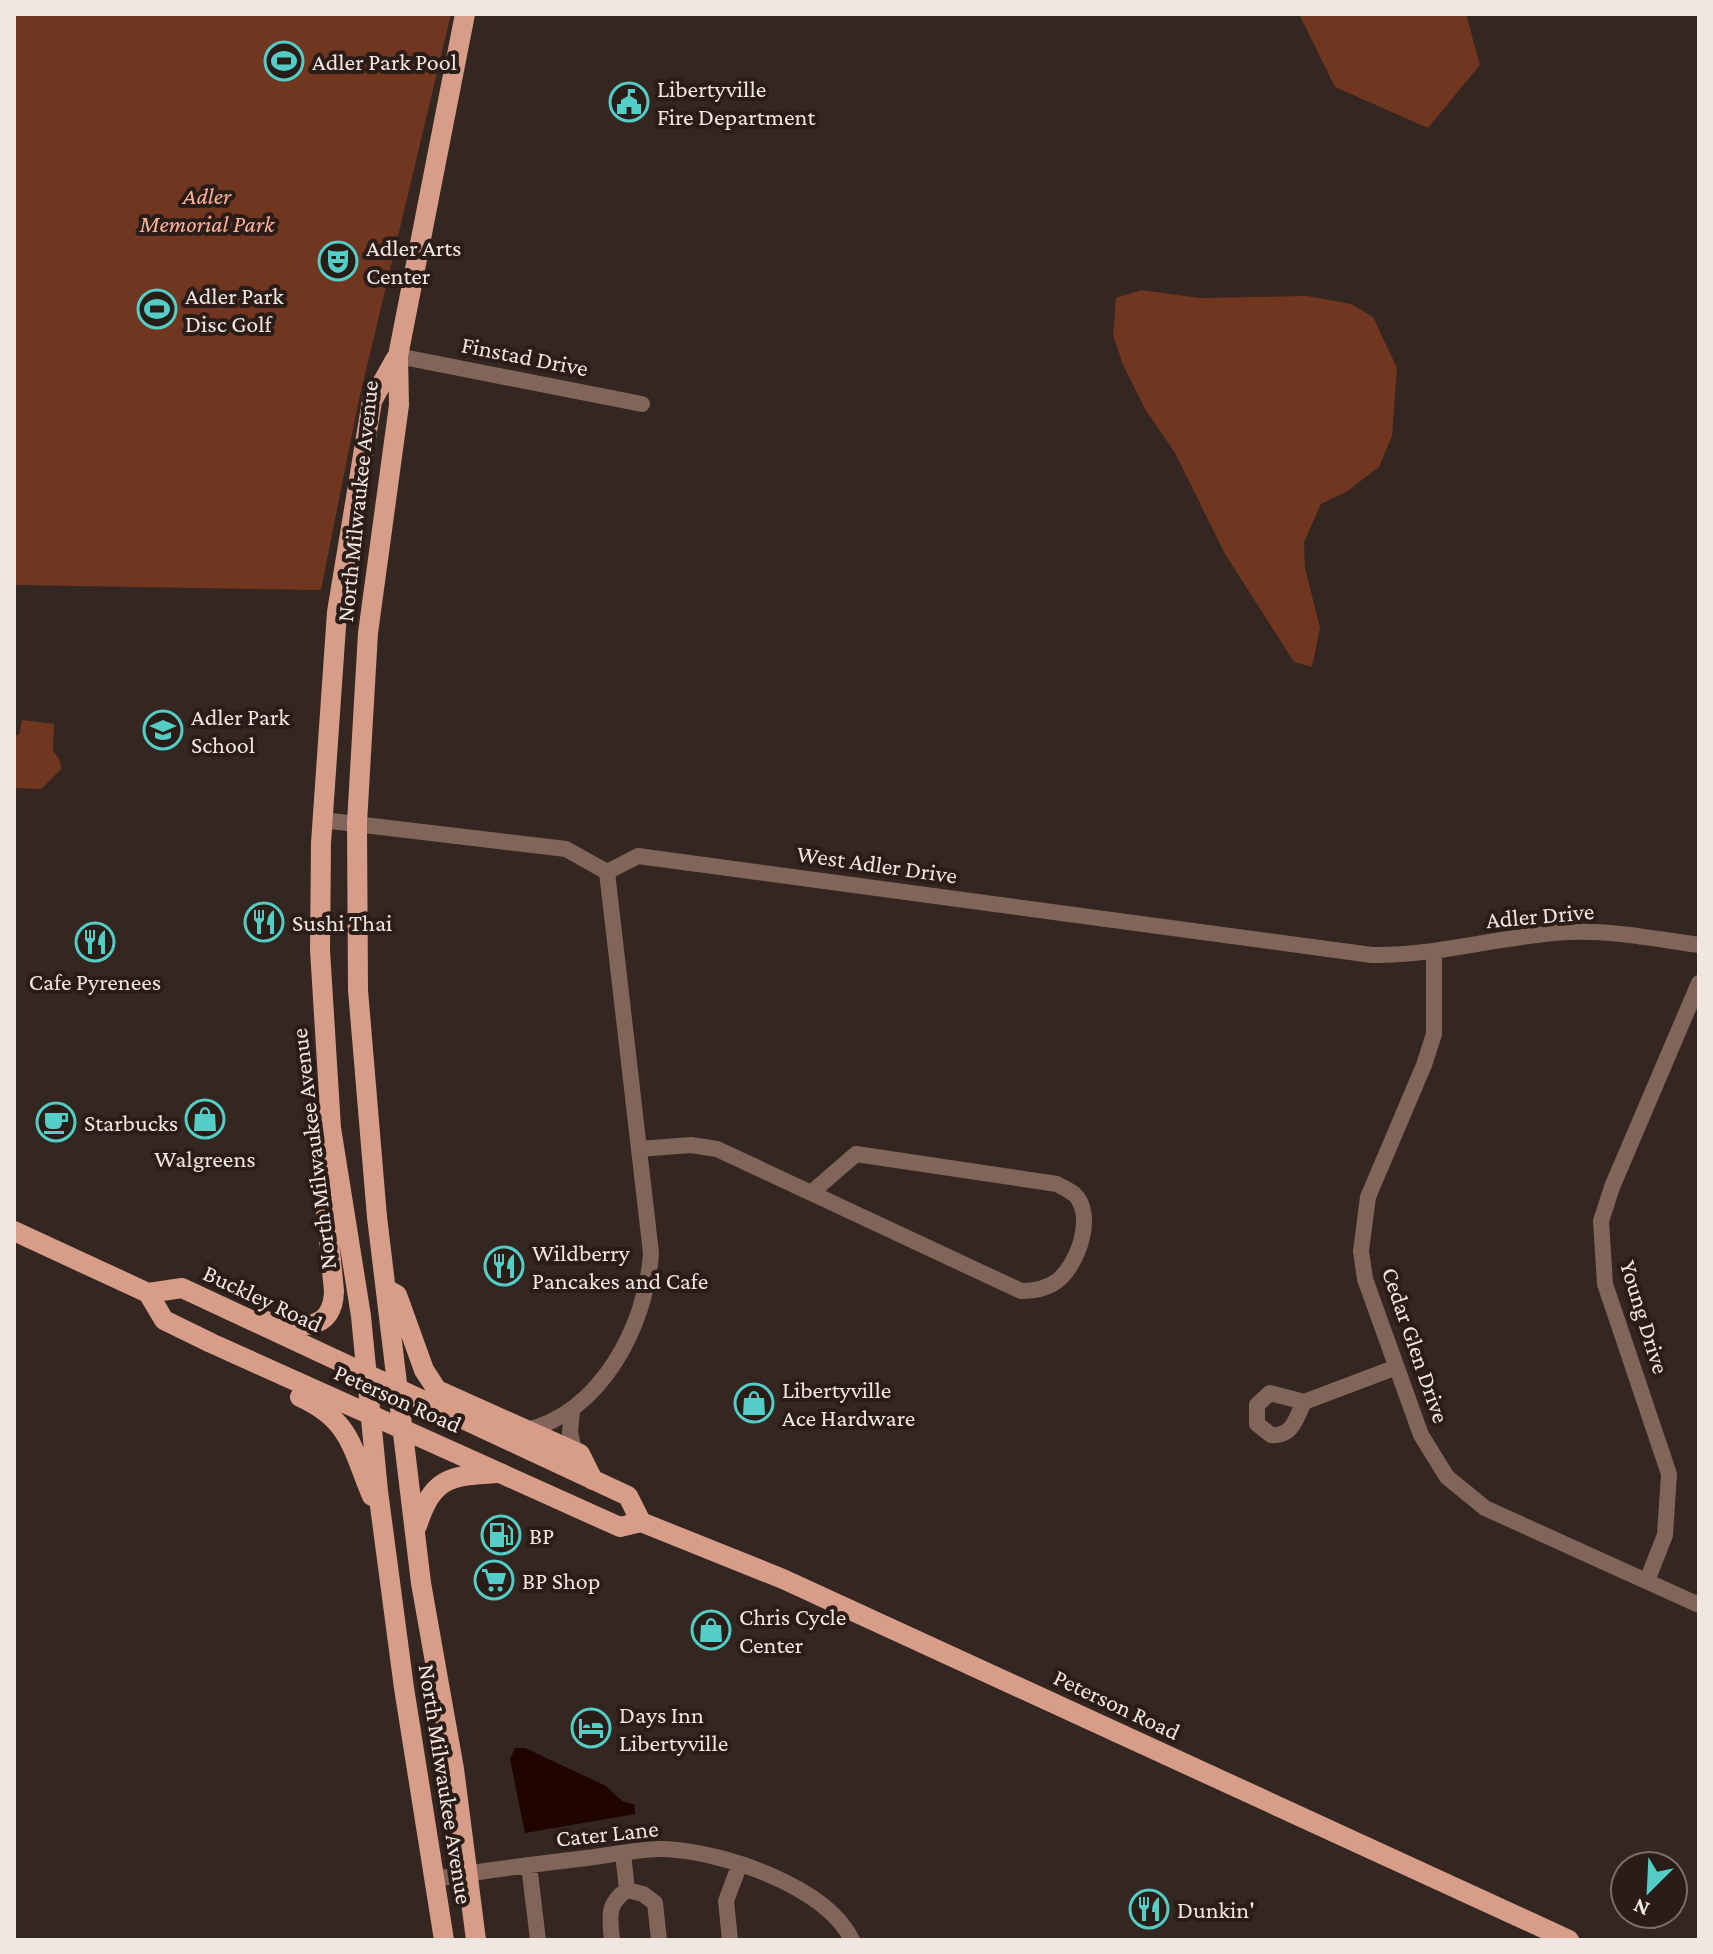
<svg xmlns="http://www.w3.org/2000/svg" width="1713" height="1954" font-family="'Crimson Pro',serif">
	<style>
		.green { fill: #703620 }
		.water { fill: #200400 }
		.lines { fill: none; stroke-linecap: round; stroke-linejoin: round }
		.street { stroke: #81645a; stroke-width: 16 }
		.primary { stroke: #d89d88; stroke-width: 20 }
		.labels { text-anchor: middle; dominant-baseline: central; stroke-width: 8; stroke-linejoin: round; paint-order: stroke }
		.poi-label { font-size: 24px; fill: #f0e6e2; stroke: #2a1c17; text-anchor: start }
		.park-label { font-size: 24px; font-style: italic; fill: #feb297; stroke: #2a1c17 }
		.street-label { font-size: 24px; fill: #f0e6e2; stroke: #2a1c17 }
	</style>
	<rect width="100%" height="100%" fill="#342620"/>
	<path class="green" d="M14,14H451L358,404L321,590L14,585Z
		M1299,14H1466L1480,65L1428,128L1335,87Z
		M1141,290L1200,298L1307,296L1351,304L1373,317L1397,368L1392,436L1379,467L1346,492L1321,504L1304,542L1305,568L1320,628L1312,667L1294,662L1225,554L1175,453L1145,409L1123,365L1113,335L1116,298Z
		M22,720L54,724L53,751L60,760L61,769L41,789L14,788V735H19Z"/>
	<path class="water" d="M515,1748H525L606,1786L622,1801L635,1805V1814L525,1833L510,1759Z"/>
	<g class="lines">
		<path class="street" d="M398,356L642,404
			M322,820L566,849L607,872L638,856L1372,955C1439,956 1503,935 1569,932C1612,930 1656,939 1699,945
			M1434,952V1034L1424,1065L1368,1197L1361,1251L1365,1279L1421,1435L1447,1477L1485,1508L1699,1605
			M639,1149L691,1145L717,1149L1021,1291C1035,1291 1046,1289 1057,1281C1078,1265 1096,1214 1074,1194C1069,1190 1062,1187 1057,1184L856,1154L811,1193
			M1304,1402C1296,1418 1293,1437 1271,1435L1257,1424V1405L1270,1393L1304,1402L1394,1368
			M572,1411L570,1432L574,1451
			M527,1430C601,1412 646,1326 651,1253L607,872
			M1647,1581L1665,1535L1669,1474L1605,1284L1601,1221L1612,1187L1699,983
			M623,1853L627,1890
			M529,1865L538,1940
			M435,1879C486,1870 536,1864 587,1858C613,1855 641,1848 666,1849C723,1852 826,1886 852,1940
			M612,1940C610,1918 606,1904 627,1890L643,1894L655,1903L659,1940
			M730,1940L726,1901L739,1866"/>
		<path class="primary" d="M465,14L398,356L399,405L368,633L357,823L358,990L377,1217L421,1583L454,1769L476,1940
			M396,358L372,401L337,612L321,843L320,950L331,1128L361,1316L378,1491L404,1688L444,1940
			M14,1231L148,1293L182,1288L628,1496L641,1522
			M388,1290L397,1295L424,1370L437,1390L580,1454L593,1480
			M148,1293L164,1320L211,1343L620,1527L641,1522L783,1579L1569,1940
			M266,1321C297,1328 333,1333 334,1291L319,1138L325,1112
			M300,1397C351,1420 352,1449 372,1496
			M417,1526C433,1477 449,1476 497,1473"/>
	</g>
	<defs>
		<g id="stadium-ring" transform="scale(2)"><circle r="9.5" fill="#2a1c17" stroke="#54cdc7" stroke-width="1.5"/><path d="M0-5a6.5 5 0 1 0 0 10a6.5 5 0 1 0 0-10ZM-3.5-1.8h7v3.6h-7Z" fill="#54cdc7"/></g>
		<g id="civic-ring" transform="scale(2)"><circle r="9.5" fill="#2a1c17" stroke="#54cdc7" stroke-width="1.5"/><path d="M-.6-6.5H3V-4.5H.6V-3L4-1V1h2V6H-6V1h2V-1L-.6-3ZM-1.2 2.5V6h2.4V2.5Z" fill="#54cdc7"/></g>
		<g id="theatre-ring" transform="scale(2)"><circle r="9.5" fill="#2a1c17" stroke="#54cdc7" stroke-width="1.5"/><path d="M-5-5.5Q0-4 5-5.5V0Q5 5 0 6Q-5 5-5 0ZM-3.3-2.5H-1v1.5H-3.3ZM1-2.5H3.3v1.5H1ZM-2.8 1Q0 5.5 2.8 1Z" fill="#54cdc7"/></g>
		<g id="school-ring" transform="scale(2)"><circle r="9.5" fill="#2a1c17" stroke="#54cdc7" stroke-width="1.5"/><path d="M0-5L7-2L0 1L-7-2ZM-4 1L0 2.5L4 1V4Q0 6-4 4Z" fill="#54cdc7"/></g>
		<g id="restaurant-ring" transform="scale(2)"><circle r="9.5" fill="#2a1c17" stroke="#54cdc7" stroke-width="1.5"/><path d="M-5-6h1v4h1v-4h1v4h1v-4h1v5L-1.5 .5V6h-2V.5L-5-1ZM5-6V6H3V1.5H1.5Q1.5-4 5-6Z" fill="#54cdc7"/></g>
		<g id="shop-ring" transform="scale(2)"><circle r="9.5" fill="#2a1c17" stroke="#54cdc7" stroke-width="1.5"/><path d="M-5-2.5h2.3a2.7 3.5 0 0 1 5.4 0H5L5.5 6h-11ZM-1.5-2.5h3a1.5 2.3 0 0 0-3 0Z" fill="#54cdc7"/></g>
		<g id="cafe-ring" transform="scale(2)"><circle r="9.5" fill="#2a1c17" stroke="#54cdc7" stroke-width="1.5"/><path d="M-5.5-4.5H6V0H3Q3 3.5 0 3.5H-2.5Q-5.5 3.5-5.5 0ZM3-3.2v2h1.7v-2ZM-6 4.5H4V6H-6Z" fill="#54cdc7"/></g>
		<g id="fuel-ring" transform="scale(2)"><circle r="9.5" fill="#2a1c17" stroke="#54cdc7" stroke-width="1.5"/><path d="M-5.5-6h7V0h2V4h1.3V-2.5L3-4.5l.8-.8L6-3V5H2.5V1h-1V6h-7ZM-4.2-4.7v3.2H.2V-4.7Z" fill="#54cdc7"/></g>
		<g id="supermarket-ring" transform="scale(2)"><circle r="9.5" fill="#2a1c17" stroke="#54cdc7" stroke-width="1.5"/><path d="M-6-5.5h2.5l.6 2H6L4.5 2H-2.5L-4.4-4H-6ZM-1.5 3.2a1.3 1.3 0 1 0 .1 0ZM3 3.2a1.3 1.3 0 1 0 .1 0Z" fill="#54cdc7"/></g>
		<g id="hotel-ring" transform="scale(2)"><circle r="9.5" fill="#2a1c17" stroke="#54cdc7" stroke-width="1.5"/><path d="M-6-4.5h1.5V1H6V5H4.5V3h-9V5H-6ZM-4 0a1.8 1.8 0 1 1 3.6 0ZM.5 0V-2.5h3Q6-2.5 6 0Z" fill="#54cdc7"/></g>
	</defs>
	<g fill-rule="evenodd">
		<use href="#stadium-ring" x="284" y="61"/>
		<use href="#civic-ring" x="629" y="102"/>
		<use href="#theatre-ring" x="338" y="261"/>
		<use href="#stadium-ring" x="157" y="309"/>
		<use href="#school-ring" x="163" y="730"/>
		<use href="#restaurant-ring" x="264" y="922"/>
		<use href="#restaurant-ring" x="95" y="942"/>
		<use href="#shop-ring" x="205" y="1119"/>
		<use href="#cafe-ring" x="56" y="1122"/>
		<use href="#restaurant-ring" x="504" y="1266"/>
		<use href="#shop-ring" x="754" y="1403"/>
		<use href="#fuel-ring" x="501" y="1535"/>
		<use href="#supermarket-ring" x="494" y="1580"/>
		<use href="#shop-ring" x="711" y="1630"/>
		<use href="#hotel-ring" x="591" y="1728"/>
		<use href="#restaurant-ring" x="1149" y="1909"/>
	</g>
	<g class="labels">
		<g class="poi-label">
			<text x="312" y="61">Adler Park Pool</text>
			<text x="657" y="88">Libertyville<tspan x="657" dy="28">Fire Department</tspan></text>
			<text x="366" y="247">Adler Arts<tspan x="366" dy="28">Center</tspan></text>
			<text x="185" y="295">Adler Park<tspan x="185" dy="28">Disc Golf</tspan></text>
			<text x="191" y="716">Adler Park<tspan x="191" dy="28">School</tspan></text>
			<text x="292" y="922">Sushi Thai</text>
			<text x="95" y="981" text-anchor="middle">Cafe Pyrenees</text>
			<text x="84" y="1122">Starbucks</text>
			<text x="205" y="1158" text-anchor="middle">Walgreens</text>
			<text x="532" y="1252">Wildberry<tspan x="532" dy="28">Pancakes and Cafe</tspan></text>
			<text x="782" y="1389">Libertyville<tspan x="782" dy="28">Ace Hardware</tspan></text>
			<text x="529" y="1535">BP</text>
			<text x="522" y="1580">BP Shop</text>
			<text x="739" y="1616">Chris Cycle<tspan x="739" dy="28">Center</tspan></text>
			<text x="619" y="1714">Days Inn<tspan x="619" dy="28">Libertyville</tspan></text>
			<text x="1177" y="1909">Dunkin'</text>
		</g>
		<g class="park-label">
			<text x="207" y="195">Adler<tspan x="207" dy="28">Memorial Park</tspan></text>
		</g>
		<g class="street-label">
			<text transform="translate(525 356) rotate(11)">Finstad Drive</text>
			<text transform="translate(357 501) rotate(-84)">North Milwaukee Avenue</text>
			<text transform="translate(877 864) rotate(8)">West Adler Drive</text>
			<text transform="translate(1540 915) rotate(-5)">Adler Drive</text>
			<text transform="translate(313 1149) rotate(-97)">North Milwaukee Avenue</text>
			<text transform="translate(263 1298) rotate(25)">Buckley Road</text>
			<text transform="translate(1645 1317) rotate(73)">Young Drive</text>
			<text transform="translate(1416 1345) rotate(71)">Cedar Glen Drive</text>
			<text transform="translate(398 1398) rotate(24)">Peterson Road</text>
			<text transform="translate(1117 1704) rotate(25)">Peterson Road</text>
			<text transform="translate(446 1784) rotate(81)">North Milwaukee Avenue</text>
			<text transform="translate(607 1833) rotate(-6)">Cater Lane</text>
		</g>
	</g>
	<rect width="1713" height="1954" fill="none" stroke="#f0e6e2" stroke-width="32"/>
	<g transform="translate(1649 1890) rotate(204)"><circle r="38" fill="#2a1c17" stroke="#796d68" stroke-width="2"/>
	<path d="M0-6L14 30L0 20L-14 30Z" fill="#54cdc7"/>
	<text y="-12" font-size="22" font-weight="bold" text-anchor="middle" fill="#f0e6e2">N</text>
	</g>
</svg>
